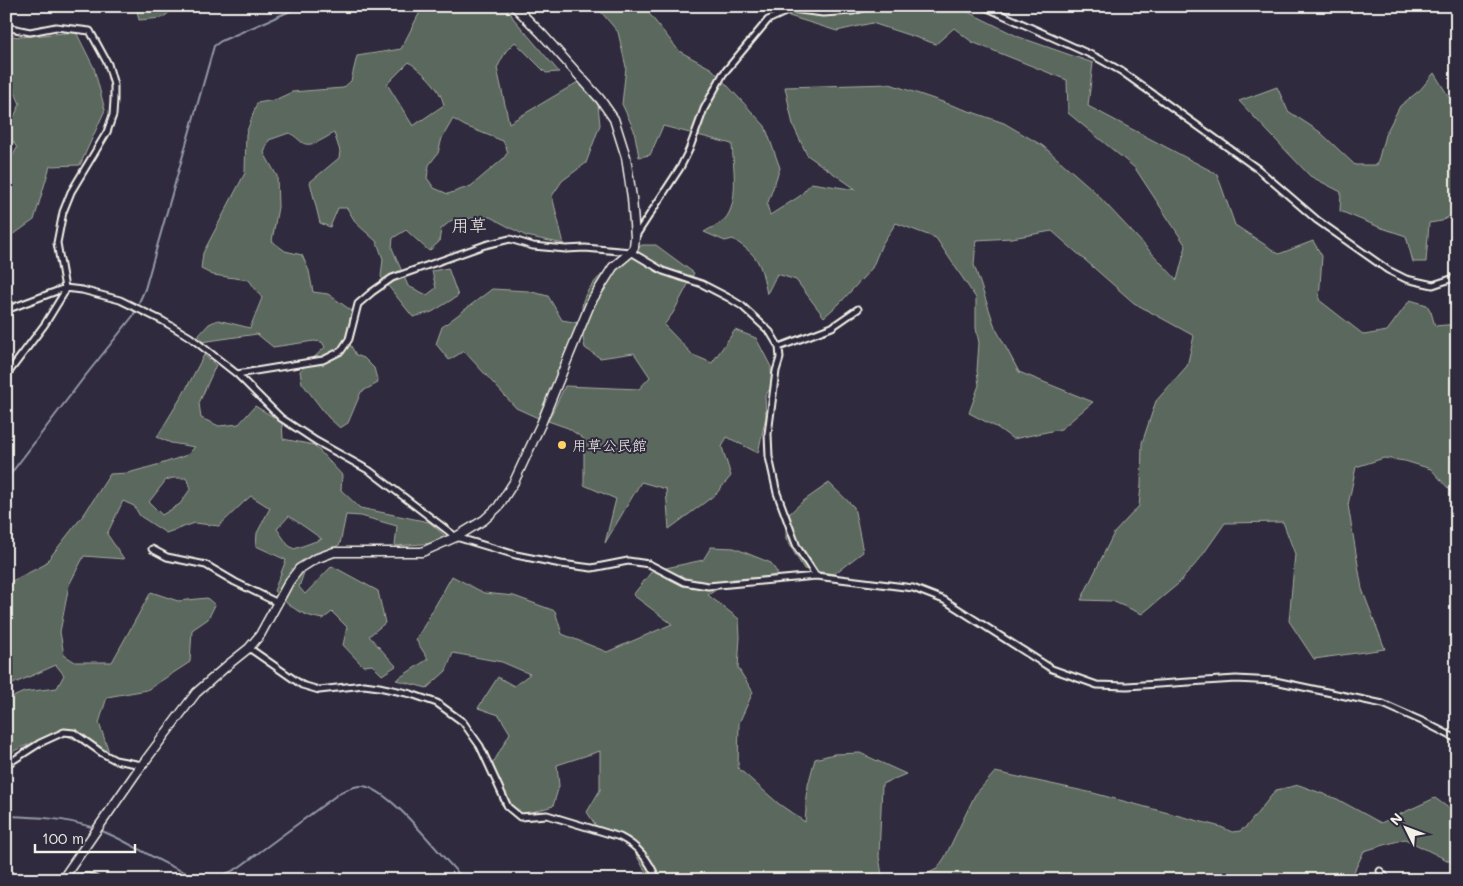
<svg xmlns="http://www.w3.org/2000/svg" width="1463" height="886" font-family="Mali,'Klee One',sans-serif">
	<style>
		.green { fill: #5a685d; stroke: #a7aca2; fill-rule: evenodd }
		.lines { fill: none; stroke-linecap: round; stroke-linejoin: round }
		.stream { stroke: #949aa7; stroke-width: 2 }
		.street-casing { stroke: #f4f1e8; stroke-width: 9 }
		.secondary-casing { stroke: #f4f1e8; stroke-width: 11 }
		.street { stroke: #2f2a3d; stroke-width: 5 }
		.secondary { stroke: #2f2a3d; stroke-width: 8 }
		.poi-dot { fill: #ffd166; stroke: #2f2a3d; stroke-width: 2 }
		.labels { text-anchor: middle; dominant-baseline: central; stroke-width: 4; stroke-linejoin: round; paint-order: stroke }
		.poi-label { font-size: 15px; fill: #f4f1e8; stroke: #2f2a3d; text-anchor: start }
		.quarter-label { font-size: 18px; fill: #f4f1e8; stroke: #2f2a3d }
	</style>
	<rect width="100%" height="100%" fill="#2f2a3d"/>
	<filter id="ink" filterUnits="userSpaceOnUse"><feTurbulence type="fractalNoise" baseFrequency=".02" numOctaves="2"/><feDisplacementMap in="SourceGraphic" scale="10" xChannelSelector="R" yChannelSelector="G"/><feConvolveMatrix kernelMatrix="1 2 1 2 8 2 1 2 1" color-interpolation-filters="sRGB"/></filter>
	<g filter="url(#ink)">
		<path class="green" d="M136,6H178L162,18L139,20Z
			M423,6H507L513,18L559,72L546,73L515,42L506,51L497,68L509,123L578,82L598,105L600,125L586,163L562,181L552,196L564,244L526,236L490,217L452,220L441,229L439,242L429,251L406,230L393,238L392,248L408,286L427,295L436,288L432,271L448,268L458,296L432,312L413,317L381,277L383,259L377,242L356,223L347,208H338L330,227L320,223L310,182L339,158L340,151L334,133C326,137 312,148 303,143C298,140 295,135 289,133L269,140L264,153L277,176L278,207L272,241L285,251L302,255L309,271L313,292L328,294L352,311L346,337L356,355L364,358L374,368L378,383L361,392L348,423L340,428L328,417L302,383L300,371L325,347L322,342L314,341L273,347L257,334L201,342L199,335L209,324L218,320L250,328L262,298L249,280L213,275L201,269L203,253L245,173L246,134L257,103L275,100L292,92L343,88L351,81L357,56L401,49ZM409,62C424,73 440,87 444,105L413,126L387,84ZM453,119L465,126L503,141L508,152L503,159L471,186L448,194L434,188L427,178L429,165L438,153L442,138Z
			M596,6H643L679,51L712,69L765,126L780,168L767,205L770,215L800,196L811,183L857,190L807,155L793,125L785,87L890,84L1004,123L1043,146L1092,189L1177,280L1186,246L1135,168L1068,113L1067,80L972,42L954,28L936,44L872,23L837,31L757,6H956L1019,37L1093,63L1088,106L1217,174L1235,225L1279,254L1313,241L1322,256L1319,300L1364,335L1387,331L1410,300L1427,305L1431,312L1435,326L1457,324V498L1431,469L1405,461L1384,458L1356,467L1348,505L1362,589L1385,649L1314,659L1289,621L1295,554L1283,522L1225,523L1199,560L1178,584L1142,614L1112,601L1081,600L1114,533L1139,506L1141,486L1142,443L1156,401L1187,366L1194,336L1134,303L1052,231L1012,238L976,240L974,265L995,327L1019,372L1093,402L1061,429L1013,439L998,428L969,413L979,385L977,371L979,343L976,328V298L936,238L896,223L882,244L872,268L840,303L824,317L796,280L777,274L767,294C760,263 761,258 733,239L725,241L704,232C710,228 719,225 724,220C740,204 733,165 732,144L663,126L650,155L639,157L634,130L622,104L626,67L618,32Z
			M76,32L94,68L105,110L80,165L50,166L34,220L17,232L6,237V168L17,148L7,131L20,104L6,72V35L20,37Z
			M1434,73L1457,110V211L1442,221L1429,223L1426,262H1413L1406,236L1379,227L1340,211L1341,192L1310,176L1239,101L1277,87L1288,111L1320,132L1355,165H1377L1385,135L1400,106L1420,90Z
			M642,245H656L694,273L673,313L664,325L693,355L712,363L735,330L756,338L771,367L772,386L765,396L766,416L758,453L727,437L722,447L731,476L716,494L669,529L666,489L641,482L605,543L616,499L584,485V439L568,428L548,421L565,386L639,389L650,377L634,353L600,358L585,348C582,335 580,314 583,301C589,279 624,257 642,245Z
			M492,289L528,291L548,296L562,320L579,323L538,418L516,408L464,351L449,360L436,344L442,327Z
			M204,355L216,365L199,403L201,418L219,426L239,424L255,406L282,422L283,439L314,445L342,475L341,490L360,508L429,522L445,536L436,543L395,546L397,526L361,516L346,515L340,544L334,548L310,555L299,587L305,594L332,566L378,591L385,623L369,636L396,666L382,675L372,665L363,666L343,645L347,627L332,612L323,619C302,616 288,606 274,591L286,560L256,546L257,533L270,508L251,496L245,501L219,526L195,523L166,533L140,516L134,506L123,501L107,534L124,559L84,556L69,585L60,632L64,655L75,662H112L151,592L178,601L207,598L215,605L208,619L192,630L190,662L147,690L107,697L99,723L108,749V760C94,751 79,739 63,735C52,733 17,749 6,755V700L24,692L57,688L64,675L56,665L6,687V584L44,565L85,513L110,474L128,473L164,463L187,455L195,447L171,443L157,437L186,389ZM173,478H186L191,488L180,504L162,515L149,502L166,480ZM289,516L322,539L294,549L288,545L277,529Z
			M829,483L854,507L863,552L834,574L804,569L786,539V517L802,502Z
			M711,547L734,548L771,563L778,574L768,577L733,579L708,595L739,619L740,637L738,668L753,692L739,723L738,768L779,804L805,822L808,785L815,759L834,754L860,753L906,774L882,784L879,857L882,875L910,880H748L750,876L721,874L698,880H650L626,836L596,826L587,812L600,790V751L557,765L559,786L553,806L515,817L501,804L492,765L510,733L499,715L478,708L498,677L514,686L530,674L502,662L453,653L446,671L427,688L396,680L428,659L416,640L452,576L484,593L514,596L555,611L562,634L607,652L672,624L633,595L652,571L703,560Z
			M995,772L1093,793L1221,827L1232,832L1240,831L1247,826L1276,790L1299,785L1337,799L1381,823L1435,798L1454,812L1457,817V865L1405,839L1364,851L1350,880H914L937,869L945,857L975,795Z"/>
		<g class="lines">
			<path class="stream" d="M6,480L82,380L133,316L145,289L214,46L221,41L302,6
				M6,816C37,817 65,818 94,828
				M99,830C130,840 178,878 209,877C220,877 229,873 238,868L341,792C348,789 355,785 363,786C393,790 441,858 465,880"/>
			<g class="street-casing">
				<path id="street" d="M983,6L1096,57L1121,71L1258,169L1317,220L1388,270L1406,279L1433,285L1457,277
					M6,27L30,32L56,27L90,31L108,64L114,85V100L113,115L107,132L71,192L63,212L57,243L65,288L64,293L45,324L6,376
					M635,237L680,168L689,150L704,109L723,74L768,20L792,9L823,13L853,11L871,6
					M6,310L65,288L82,290L120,300L163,321L190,337L237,374L281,418L316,441L370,471L456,537L516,555L561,564L592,568L628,561L649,564L684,582L708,586L816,576L913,588L944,600L1052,669L1097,685L1127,686L1236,679L1275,681L1383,704L1424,722L1457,739
					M779,347L832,327L858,309
					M237,374L323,360L341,351L349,339L358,304L372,292L392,278L485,245L510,239L533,246L566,249L585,248L631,252L663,271L702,284L729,298L742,306L770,332L779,347L780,358L776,371L768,434L769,457L777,493L797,547L816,576
					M152,549L167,557L206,565L235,582L278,603
					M249,648L302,685L319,690L364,685L379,687L411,694L437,703L463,722L480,746L508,807L520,817L547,815L620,837C638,846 650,861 657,880
					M6,765L40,743L64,732L74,733L102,753L115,760L142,765
					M1380,871L1388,880
					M72,880C80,877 90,875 97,880"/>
			</g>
			<g class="secondary-casing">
				<path id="secondary" d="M62,880L136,773L196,693L229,664L249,648L260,635L289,582L299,569L315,559L334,552H422L456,537L484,520L498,507L514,482L541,424L591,302L613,267L631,252L634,247L635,237L632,198L626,157L614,119L600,99L542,34L514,6"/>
			</g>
			<use href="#street" class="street"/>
			<use href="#secondary" class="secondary"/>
		</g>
	</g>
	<circle class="poi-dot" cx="562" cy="445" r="5"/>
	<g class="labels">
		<g class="poi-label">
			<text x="572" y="445">用草公民館</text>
		</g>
		<g class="quarter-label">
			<text x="469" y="225">用草</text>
		</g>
	</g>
	<rect width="1463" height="886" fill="none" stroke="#2f2a3d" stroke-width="25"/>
	<rect x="12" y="12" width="1438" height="861" fill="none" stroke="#f4f1e8" stroke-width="2" filter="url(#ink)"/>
	<g transform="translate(1406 828) rotate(312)" stroke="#2f2a3d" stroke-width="4" paint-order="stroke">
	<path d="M0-4L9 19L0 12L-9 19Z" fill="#f4f1e8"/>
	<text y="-8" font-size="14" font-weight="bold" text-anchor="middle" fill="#f4f1e8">N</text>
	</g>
	<path d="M35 844v8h100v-8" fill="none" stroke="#f4f1e8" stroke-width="2.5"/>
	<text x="42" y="844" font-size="15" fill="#f4f1e8" stroke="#2f2a3d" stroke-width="4" paint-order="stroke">100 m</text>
</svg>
